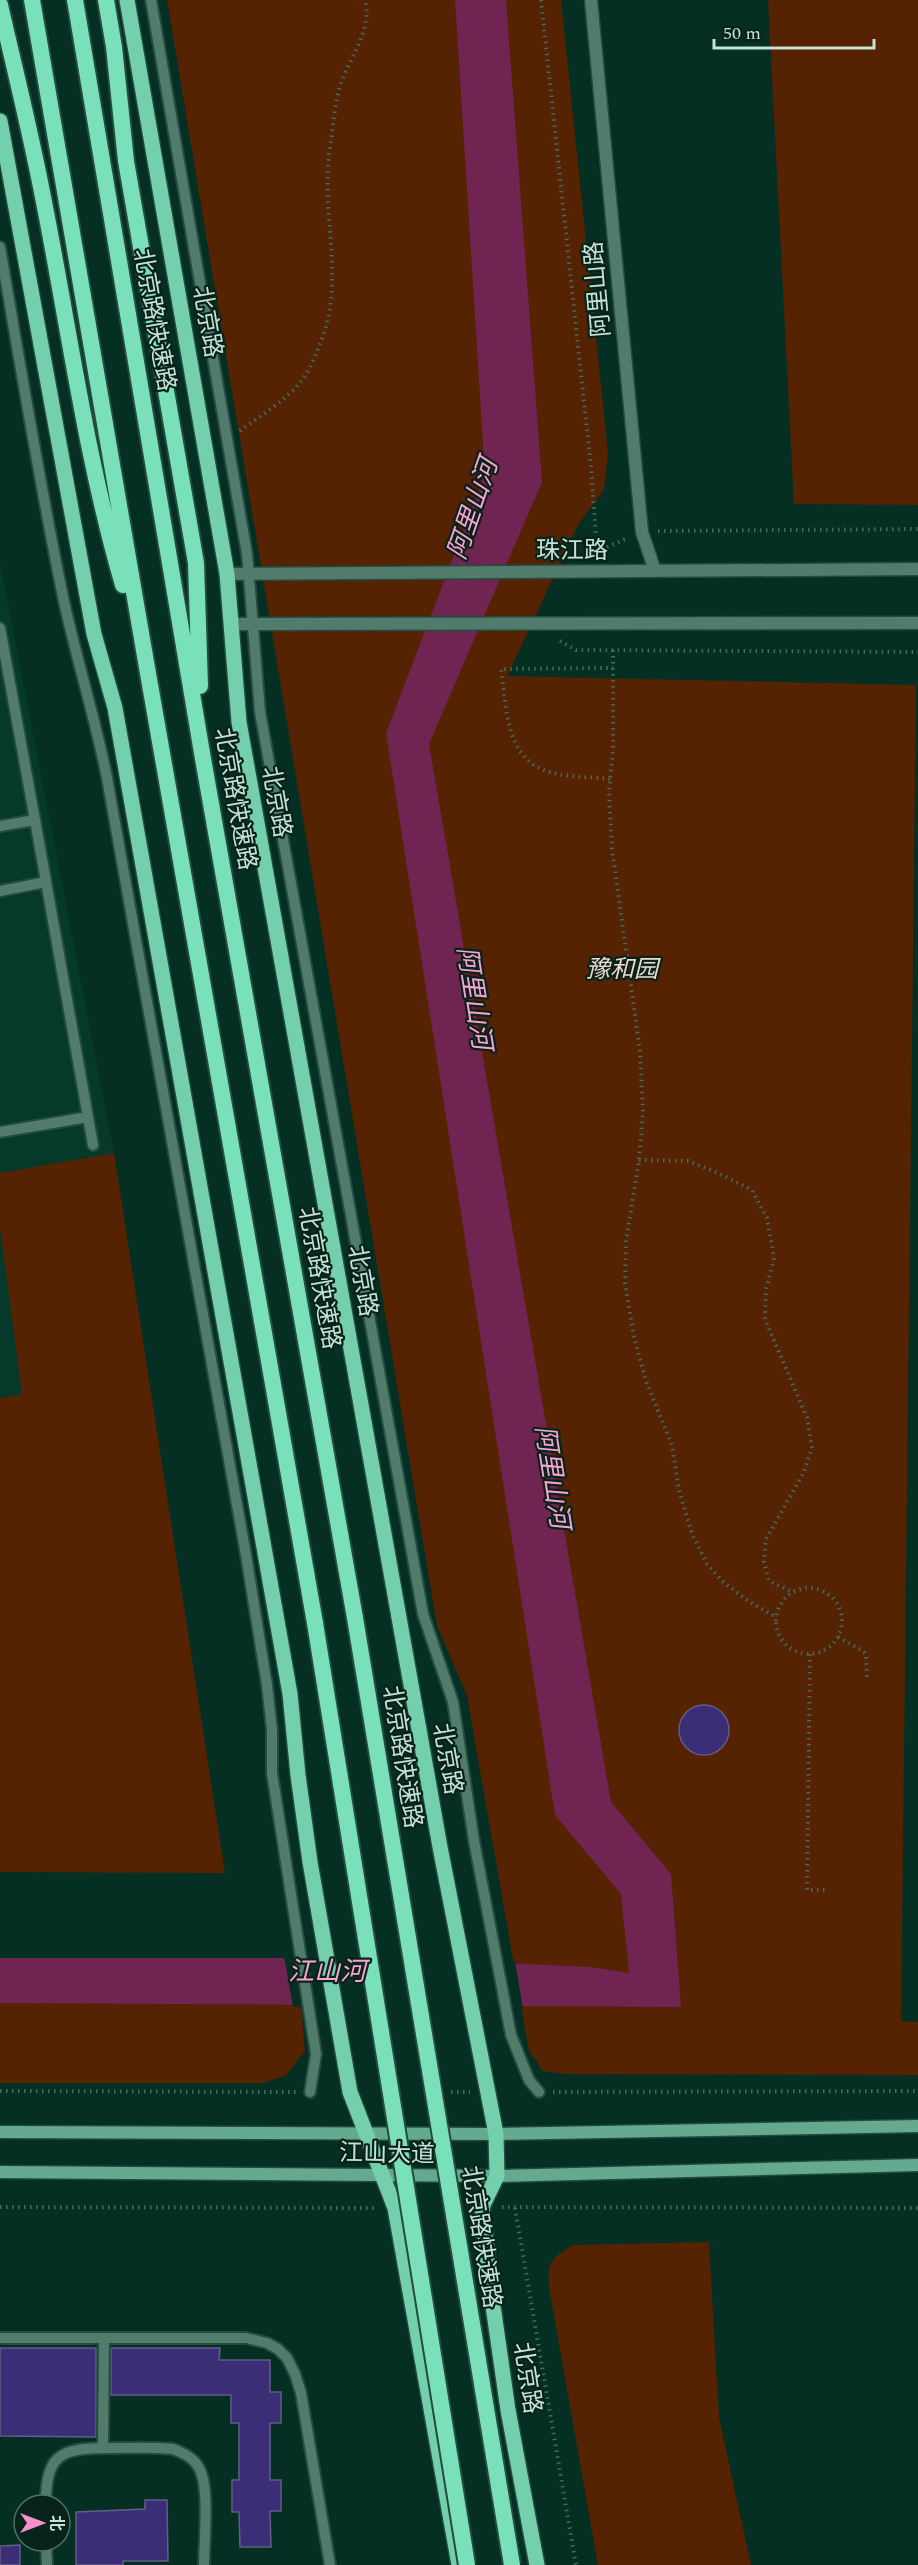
<svg xmlns="http://www.w3.org/2000/svg" width="918" height="2565" font-family="Spectral,'Noto Sans SC',serif">
	<style>
		.built { fill: #053a2a }
		.green { fill: #552202 }
		.water { fill: #702451 }
		.pier { fill: #042f22 }
		.building { fill: #3b2e77; stroke: #615e87; stroke-width: 1.5 }
		.lines { fill: none; stroke-linecap: round; stroke-linejoin: round }
		.service-casing { stroke: #234b3f; stroke-width: 14 }
		.tertiary-casing { stroke: #234b3f; stroke-width: 15 }
		.secondary-casing { stroke: #234b3f; stroke-width: 15 }
		.primary-casing { stroke: #234b3f; stroke-width: 18 }
		.trunk-casing { stroke: #234b3f; stroke-width: 20 }
		.path { stroke: #456b5e; stroke-width: 4; stroke-dasharray: 1.5 4.5; stroke-linecap: butt }
		.service { stroke: #517b6a; stroke-width: 10 }
		.tertiary { stroke: #517b6a; stroke-width: 12 }
		.secondary { stroke: #65aa8f; stroke-width: 12 }
		.primary { stroke: #74cfad; stroke-width: 15 }
		.trunk { stroke: #7ae0ba; stroke-width: 16 }
		.trunk-bridge-casing { stroke: #234b3f; stroke-width: 20; stroke-linecap: butt }
		.trunk-bridge { stroke: #7ae0ba; stroke-width: 16 }
		.labels { text-anchor: middle; dominant-baseline: central; stroke-width: 4.5; stroke-linejoin: round; paint-order: stroke }
		.street-label { font-size: 24px; fill: #c6e1d5; stroke: #07231a }
		.park-label { font-size: 24px; font-style: italic; fill: #f0d9ce; stroke: #07231a }
		.water-label { font-size: 26px; font-style: italic; fill: #fca2d1; stroke: #07231a }
	</style>
	<rect width="100%" height="100%" fill="#042f22"/>
	<path class="built" d="M0,562L114,1153L225,1873L0,1872Z"/>
	<path class="green" d="M167,0H561L608,453L604,490L579,523L507,676L916,685L901,2021L918,2022V2075L564,2074L543,2071L529,2051L467,1696L437,1626Z
		M768,0H918V505L794,504Z
		M114,1153L225,1873L0,1872V1398L22,1394L0,1228V1173Z
		M0,2003L301,2004L305,2051L286,2075L263,2083H0Z
		M709,2242L719,2418L751,2565H598L550,2293C547,2264 548,2260 573,2245Z"/>
	<path class="water" d="M455,0H506L542,482L429,744L611,1802L671,1874L681,2007L0,2003V1958H392L591,1967L629,1973L621,1894L555,1815L386,733L485,474Z"/>
	<path class="pier" d="M284,1955H392L515,1961L523,2009L293,2007Z"/>
	<path class="building" d="M679 1730a25 25 0 1 1 50 0a25 25 0 1 1-50 0Z
		M0,2348H96V2437L0,2436Z
		M111,2348H220L219,2360H270V2392H281V2423H270V2480H281V2511H270L271,2547H240L239,2512H232V2480H239V2423H231V2395H111Z
		M145,2500H167L168,2561H123V2565H76V2512L145,2509Z
		M20,2545V2565H0V2546Z"/>
	<g class="lines">
		<g class="service-casing">
			<path id="service" d="M151,0L247,554L260,712L423,1614L453,1702L474,1841L511,2035L529,2080L539,2092
				M0,247C20,364 39,480 63,597C76,658 95,717 107,778L246,1555L267,1685L272,1730V1773L316,2054L310,2092
				M0,628L35,820L0,826
				M35,820L93,1145
				M0,891L46,882
				M0,1132L88,1117
				M0,2338H246L267,2343L278,2349L287,2358L295,2374L301,2393L330,2565
				M103,2448L104,2338
				M46,2505C45,2450 65,2448 113,2448C133,2448 153,2447 173,2449C183,2453 193,2457 199,2468C210,2487 204,2541 204,2565
				M46,2541L47,2565"/>
		</g>
		<g class="tertiary-casing">
			<path id="tertiary" d="M591,0L642,532L655,571
				M227,574L918,569
				M232,624L918,623"/>
		</g>
		<g class="secondary-casing">
			<path id="secondary" d="M0,2132L496,2134L918,2126
				M0,2172L497,2176L918,2165"/>
		</g>
		<g class="primary-casing">
			<path id="primary" d="M127,0L227,574L239,722L440,1847L496,2134L497,2176L482,2207L491,2292L508,2410L537,2565
				M0,121L94,634L115,708L290,1694L298,1775L310,1862L350,2092L395,2208L459,2565"/>
		</g>
		<g class="trunk-casing">
			<path id="trunk" d="M32,0L146,662L315,1623
				M75,0L202,753L355,1618
				M106,0L114,47L126,161L196,563L200,686
				M0,5C14,66 29,126 41,187C68,320 85,455 123,585"/>
		</g>
		<path class="path" d="M541,0L591,467L597,551
			M240,431C261,415 287,400 303,379C309,370 315,357 319,346C347,284 320,214 330,148C333,129 334,108 339,90C347,59 373,33 365,0
			M658,531L918,529
			M596,552L628,538
			M560,641L576,650L918,652
			M613,650V750L609,791L612,849L640,1051L643,1112L639,1160L626,1242L625,1284L634,1337L646,1381L672,1445L679,1490L692,1534L707,1564L721,1580L748,1601L776,1617
			M610,779C590,777 568,777 549,772C504,758 507,707 501,669L613,668
			M639,1160L688,1161L720,1174L752,1190L767,1218L774,1258L766,1290L765,1319L807,1418L812,1448L803,1474L766,1539L764,1562L769,1581L793,1592
			M776 1621a33 33 0 1 1 66 0a33 33 0 1 1-66 0Z
			M838,1637L863,1651L866,1654L867,1678
			M810,1654L807,1890H829
			M0,2091L296,2092
			M451,2092H470
			M553,2092L918,2091
			M0,2207L377,2208
			M502,2207L918,2208
			M515,2208L576,2565"/>
		<use href="#service" class="service"/>
		<use href="#tertiary" class="tertiary"/>
		<use href="#secondary" class="secondary"/>
		<use href="#primary" class="primary"/>
		<use href="#trunk" class="trunk"/>
		<g class="trunk-bridge-casing">
			<path id="trunk-bridge" d="M355,1618L512,2565
				M315,1623L467,2565"/>
		</g>
		<use href="#trunk-bridge" class="trunk-bridge"/>
	</g>
	<g class="labels">
		<g class="street-label">
			<text transform="translate(598 289) rotate(-95)">阿里山路</text>
			<text transform="translate(154 320) rotate(80)">北京路快速路</text>
			<text transform="translate(207 322) rotate(80)">北京路</text>
			<text x="572" y="551">珠江路</text>
			<text transform="translate(235 799) rotate(80)">北京路快速路</text>
			<text transform="translate(276 802) rotate(80)">北京路</text>
			<text transform="translate(319 1278) rotate(80)">北京路快速路</text>
			<text transform="translate(362 1281) rotate(80)">北京路</text>
			<text transform="translate(402 1757) rotate(81)">北京路快速路</text>
			<text transform="translate(447 1759) rotate(80)">北京路</text>
			<text transform="translate(387 2154) rotate(1)">江山大道</text>
			<text transform="translate(481 2237) rotate(81)">北京路快速路</text>
			<text transform="translate(527 2378) rotate(81)">北京路</text>
		</g>
		<g class="park-label">
			<text x="622" y="970">豫和园</text>
		</g>
		<g class="water-label">
			<text transform="translate(473 509) rotate(-71)">阿里山河</text>
			<text transform="translate(474 998) rotate(81)">阿里山河</text>
			<text transform="translate(552 1477) rotate(81)">阿里山河</text>
			<text x="327" y="1972">江山河</text>
		</g>
	</g>
	<g transform="translate(42 2523) rotate(90)"><circle r="28" fill="#07231a" stroke="#536f65" stroke-width="1.5"/>
	<path d="M0-4.5L10 22L0 15L-10 22Z" fill="#f98fc9"/>
	<text y="-9" font-size="16" font-weight="bold" text-anchor="middle" fill="#c6e1d5">北</text>
	</g>
	<path d="M714 39v9h160v-9" fill="none" stroke="#c6e1d5" stroke-width="3"/>
	<text x="723" y="39" font-size="18" fill="#c6e1d5" stroke="#07231a" stroke-width="4.5" paint-order="stroke">50 m</text>
</svg>
